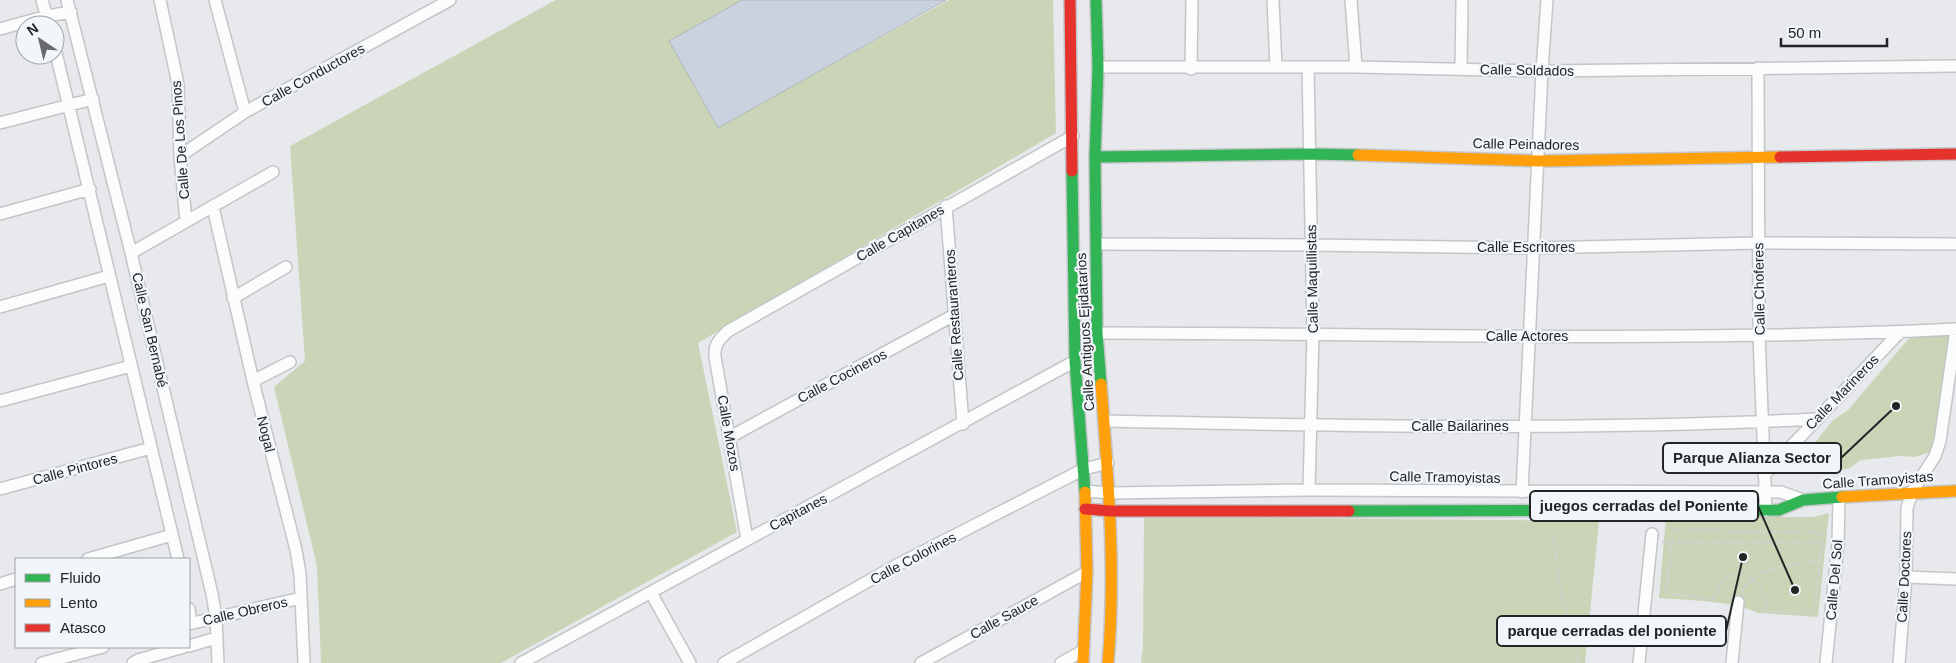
<svg xmlns="http://www.w3.org/2000/svg" width="1956" height="663" font-family="Arial,sans-serif">
	<style>
		.green { fill: #cad5b7 }
		.building { fill: #c8d3df; stroke: #b4b6b8 }
		.lines { fill: none; stroke-linecap: round; stroke-linejoin: round }
		.street-casing { stroke: #c3c5c7; stroke-width: 14 }
		.fast-casing { stroke: #c3c5c7; stroke-width: 14 }
		.slow-casing { stroke: #c3c5c7; stroke-width: 14 }
		.jam-casing { stroke: #c3c5c7; stroke-width: 14 }
		.path { stroke: #d3d3d4; stroke-width: 2.5; stroke-dasharray: 2.5 2.5; stroke-linecap: butt }
		.street { stroke: #fbfcfc; stroke-width: 11 }
		.fast { stroke: #30b455; stroke-width: 11 }
		.slow { stroke: #ff9f0a; stroke-width: 11 }
		.jam { stroke: #e5322d; stroke-width: 11 }
		.labels { text-anchor: middle; dominant-baseline: central; stroke-width: 4.5; stroke-linejoin: round; paint-order: stroke }
		.street-label { font-size: 14px; fill: #222426; stroke: #f2f6fb }
		.leader { fill: none; stroke: #222426; stroke-width: 2 }
		.callout-dot { fill: #222426; stroke: #f2f6fb; stroke-width: 2 }
		.callout { fill: #f2f6fb; stroke: #222426; stroke-width: 2 }
		.callout-label { font-size: 15px; text-anchor: middle; font-weight: bold; fill: #222426 }
	</style>
	<rect width="100%" height="100%" fill="#e7e9ec"/>
	<path class="green" d="M556,0H743L718,127L949,0H1053L1056,133L698,343L737,532L501,663H321L317,566L274,387L305,361L290,146Z
		M1950,335L1942,402L1930,452L1915,457L1900,456L1861,460L1848,469L1804,472L1801,461L1832,421L1848,410L1911,336Z
		M1829,513L1818,617L1758,613C1735,601 1686,600 1659,598L1666,517H1813Z
		M1144,517L1599,521L1585,663H1141L1143,647Z"/>
	<path class="building" d="M742,0H946L718,128L669,41Z"/>
	<g class="lines">
		<g class="street-casing">
			<path id="street" d="M42,0L49,25
				M67,0L131,253L212,594L216,617L218,663
				M160,0L178,84L180,156L186,221
				M215,0L245,112
				M1273,0L1276,67
				M1351,0L1356,67
				M0,29L47,16L71,12
				M55,49L178,559
				M1098,67H1356L1542,71L1956,66
				M1308,67L1313,333L1309,490
				M1758,68L1759,336L1766,511
				M1191,69L1192,0
				M1461,69L1462,0
				M0,123L93,99
				M180,156L245,112L450,0
				M946,206L963,424
				M213,207L253,381L296,550L300,574L304,663
				M0,214L90,189
				M1096,244L1311,245L1533,248L1758,243L1956,244
				M131,253L273,172
				M233,298L286,267
				M0,307L109,276
				M1097,333C1383,333 1670,343 1956,329
				M253,381L290,362
				M0,401L131,366
				M1104,421C1341,426 1579,431 1816,419
				M730,437L954,315
				M1764,475L1900,332
				M0,489L151,448
				M1085,491L1111,493L1309,490L1781,492L1803,500
				M1522,492L1542,71L1547,0
				M747,539L715,357C714,344 719,340 728,331L1073,136
				M88,559L172,535
				M1906,577L1956,579
				M0,584L16,579
				M651,593L690,663
				M189,609L191,623
				M189,624L301,598
				M189,646L216,638
				M42,663L103,647
				M133,663L138,660L184,647
				M521,663L1075,361
				M724,663L893,567L1084,469L1108,463
				M921,663L1087,572
				M1061,663L1084,650
				M1639,663L1652,534
				M1732,663L1738,602
				M1826,663L1838,543L1839,498
				M1899,663L1906,577L1907,508L1912,492L1935,456L1940,441L1956,330"/>
		</g>
		<g class="fast-casing">
			<path id="fast" d="M1096,0L1098,67L1095,157L1097,333L1101,384
				M1095,157L1311,154L1358,155
				M1072,171L1075,361L1085,492
				M1349,511L1779,510L1803,500L1842,497"/>
		</g>
		<g class="slow-casing">
			<path id="slow" d="M1358,155L1539,161L1780,157
				M1101,384C1108,477 1116,570 1108,663
				M1842,497L1956,491
				M1083,663L1087,572L1085,492"/>
		</g>
		<g class="jam-casing">
			<path id="jam" d="M1070,0L1072,171
				M1780,157L1956,154
				M1085,509L1111,511H1349"/>
		</g>
		<path class="path" d="M1673,530L1823,533L1814,613L1764,611L1767,599C1758,584 1755,579 1739,573C1724,578 1719,584 1714,599L1666,594Z
			M1554,538L1558,578L1579,663
			M1662,542L1821,543
			M1742,591C1751,567 1798,564 1820,560"/>
		<use href="#street" class="street"/>
		<use href="#fast" class="fast"/>
		<use href="#slow" class="slow"/>
		<use href="#jam" class="jam"/>
	</g>
	<g class="labels">
		<g class="street-label">
			<text transform="translate(1527 70) rotate(1)">Calle Soldados</text>
			<text transform="translate(313 75) rotate(-29)">Calle Conductores</text>
			<text transform="translate(180 140) rotate(-94)">Calle De Los Pinos</text>
			<text transform="translate(1526 144) rotate(1)">Calle Peinadores</text>
			<text transform="translate(900 233) rotate(-30)">Calle Capitanes</text>
			<text x="1526" y="247">Calle Escritores</text>
			<text transform="translate(1312 279) rotate(-91)">Calle Maquillistas</text>
			<text transform="translate(1759 289) rotate(-91)">Calle Choferes</text>
			<text transform="translate(954 315) rotate(-94)">Calle Restauranteros</text>
			<text transform="translate(150 330) rotate(77)">Calle San Bernabé</text>
			<text transform="translate(1085 332) rotate(-93)">Calle Antiguos Ejidatarios</text>
			<text x="1527" y="336">Calle Actores</text>
			<text transform="translate(842 376) rotate(-28)">Calle Cocineros</text>
			<text transform="translate(1842 392) rotate(-46)">Calle Marineros</text>
			<text x="1460" y="426">Calle Bailarines</text>
			<text transform="translate(729 433) rotate(80)">Calle Mozos</text>
			<text transform="translate(266 434) rotate(76)">Nogal</text>
			<text transform="translate(75 469) rotate(-15)">Calle Pintores</text>
			<text transform="translate(1445 477) rotate(1)">Calle Tramoyistas</text>
			<text transform="translate(1878 480) rotate(-4)">Calle Tramoyistas</text>
			<text transform="translate(798 512) rotate(-28)">Capitanes</text>
			<text transform="translate(913 558) rotate(-28)">Calle Colorines</text>
			<text transform="translate(1904 577) rotate(-87)">Calle Doctores</text>
			<text transform="translate(1834 580) rotate(-85)">Calle Del Sol</text>
			<text transform="translate(245 611) rotate(-13)">Calle Obreros</text>
			<text transform="translate(1004 617) rotate(-29)">Calle Sauce</text>
		</g>
	</g>
	<path class="leader" d="M1896 406L1841 458M1795 590L1758 506M1743 557L1726 631"/>
	<g class="callout-dot">
		<circle cx="1896" cy="406" r="5"/>
		<circle cx="1795" cy="590" r="5"/>
		<circle cx="1743" cy="557" r="5"/>
	</g>
	<g class="callout">
		<rect x="1663" y="443" width="178" height="30" rx="5"/>
		<rect x="1530" y="491" width="228" height="30" rx="5"/>
		<rect x="1497" y="616" width="229" height="30" rx="5"/>
	</g>
	<g class="callout-label">
		<text x="1752" y="463">Parque Alianza Sector</text>
		<text x="1644" y="511">juegos cerradas del Poniente</text>
		<text x="1612" y="636">parque cerradas del poniente</text>
	</g>
	<rect x="15" y="558" width="175" height="90" fill="#f2f6fb" stroke="#9fa2a6"/>
	<rect x="25" y="574" width="25" height="8" fill="#30b455" stroke="#9fa2a6"/>
	<text x="60" y="583" font-size="15" fill="#222426">Fluido</text>
	<rect x="25" y="599" width="25" height="8" fill="#ff9f0a" stroke="#9fa2a6"/>
	<text x="60" y="608" font-size="15" fill="#222426">Lento</text>
	<rect x="25" y="624" width="25" height="8" fill="#e5322d" stroke="#9fa2a6"/>
	<text x="60" y="633" font-size="15" fill="#222426">Atasco</text>
	<g transform="translate(40 40) rotate(325)"><circle r="24" fill="#f2f6fb" stroke="#9fa2a6"/>
	<path d="M0-4L9 19L0 12L-9 19Z" fill="#67696b"/>
	<text y="-8" font-size="14" font-weight="bold" text-anchor="middle" fill="#222426">N</text>
	</g>
	<path d="M1781 38v8h106v-8" fill="none" stroke="#222426" stroke-width="2.5"/>
	<text x="1788" y="38" font-size="15" fill="#222426" stroke="#f2f6fb" stroke-width="4" paint-order="stroke">50 m</text>
</svg>
